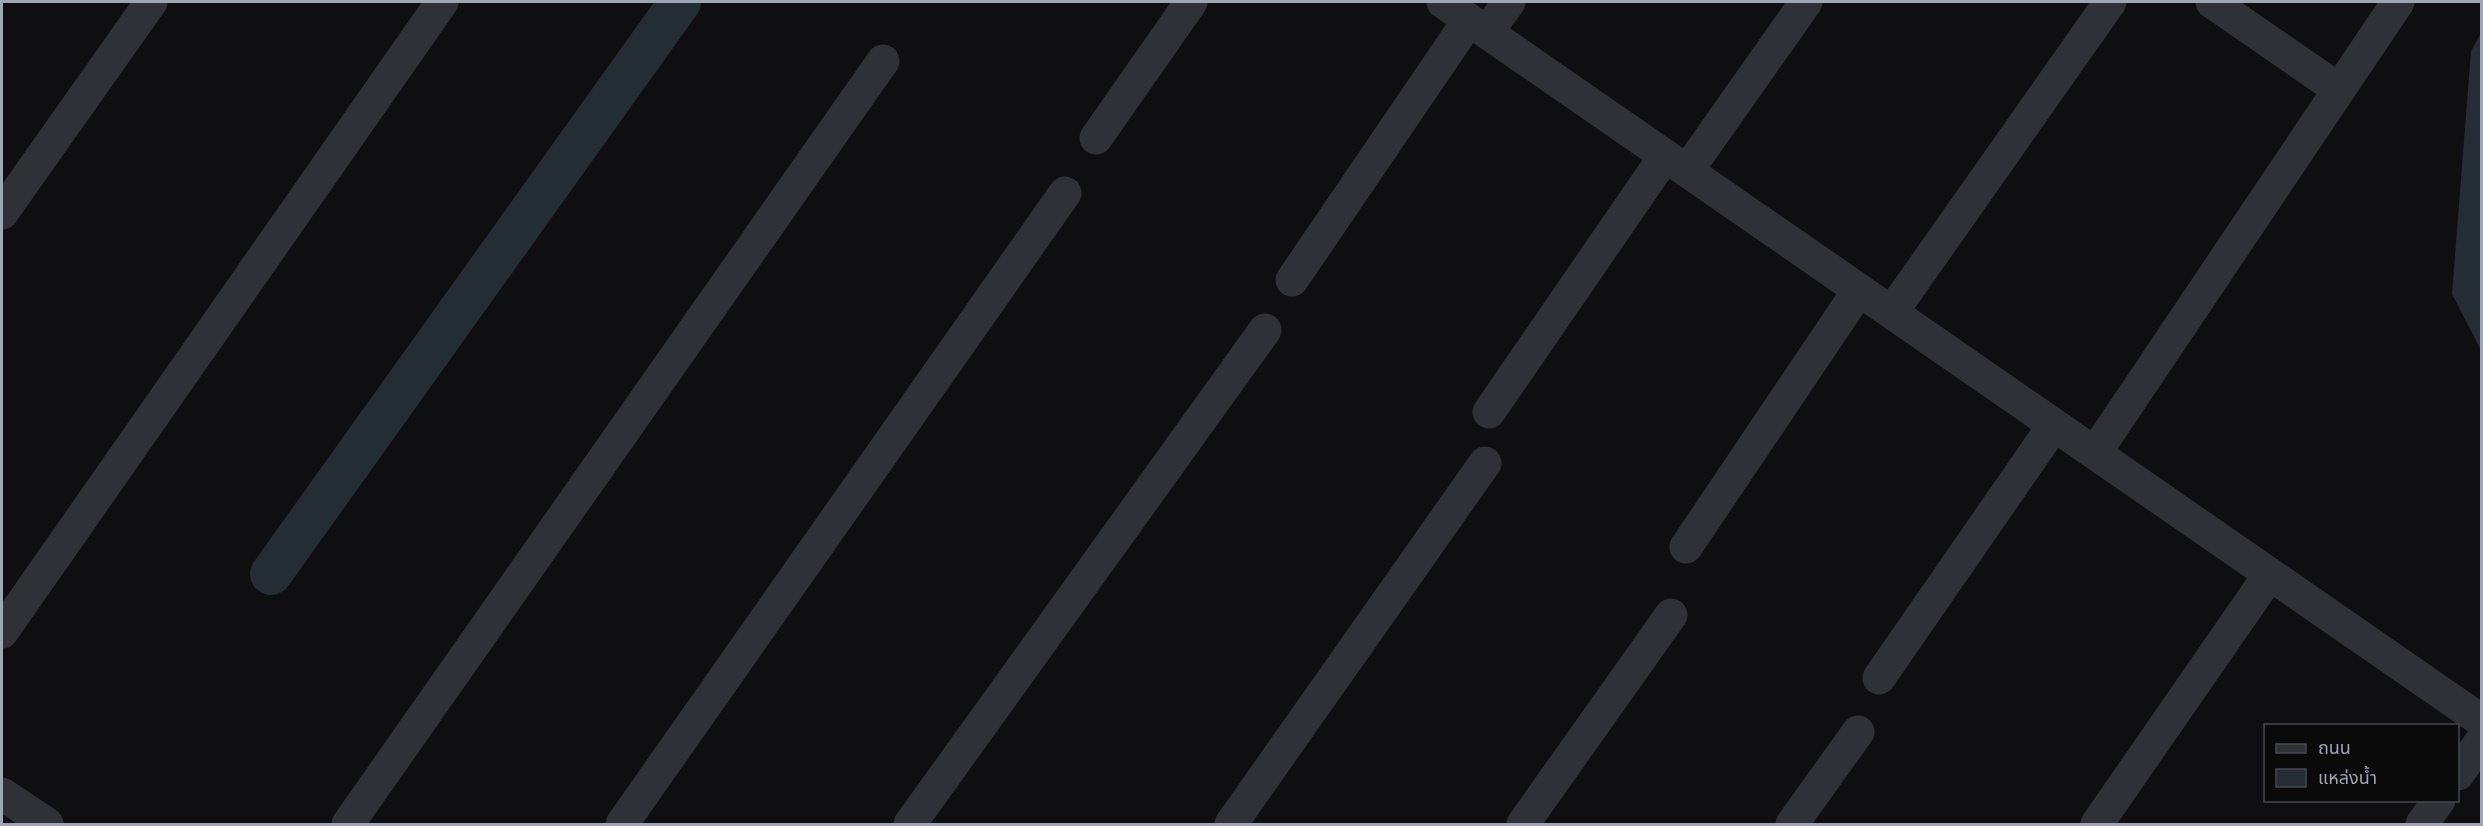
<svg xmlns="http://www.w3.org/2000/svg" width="2483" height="826" font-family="Montserrat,'Noto Sans Thai',sans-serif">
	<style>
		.water { fill: #252d34 }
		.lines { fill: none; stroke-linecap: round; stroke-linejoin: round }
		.canal { stroke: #252d34; stroke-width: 42 }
		.minor { stroke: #303136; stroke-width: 33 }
	</style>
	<rect width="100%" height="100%" fill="#0f0f11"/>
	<path class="water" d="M2481,33H2482L2481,350L2452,294L2471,51Z"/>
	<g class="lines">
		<path class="canal" d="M271,574L680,2"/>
		<path class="minor" d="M1443,2L2482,721
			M2212,2L2338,89
			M1487,32L1509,2
			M1096,138L1191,2
			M1687,171L1806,2
			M2,213L151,2
			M1292,280L1469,20
			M1892,312L2110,2
			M1489,412L1665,156
			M2095,453L2398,2
			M1686,547L1859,290
			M2,632L442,2
			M1879,678L2054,425
			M2458,774L2482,740
			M2,794L47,824
			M348,824L883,61
			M622,824L1065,193
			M910,824L1265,330
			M1231,824L1485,463
			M1523,824L1671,615
			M1792,824L1858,732
			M2097,824L2270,574
			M2422,824L2439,800"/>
	</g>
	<rect width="2483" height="826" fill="none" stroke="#9fa5b3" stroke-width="6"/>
	<rect x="2264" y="724" width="195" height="78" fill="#0a0a0b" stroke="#46484e" stroke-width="1.5"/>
	<rect x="2276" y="744" width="30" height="9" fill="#303136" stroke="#46484e" stroke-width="1.5"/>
	<text x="2318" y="754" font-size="18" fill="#9fa5b3">ถนน</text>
	<rect x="2276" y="769" width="30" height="18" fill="#252d34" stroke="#46484e" stroke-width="1.5"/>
	<text x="2318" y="784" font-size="18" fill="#9fa5b3">แหล่งน้ำ</text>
</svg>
